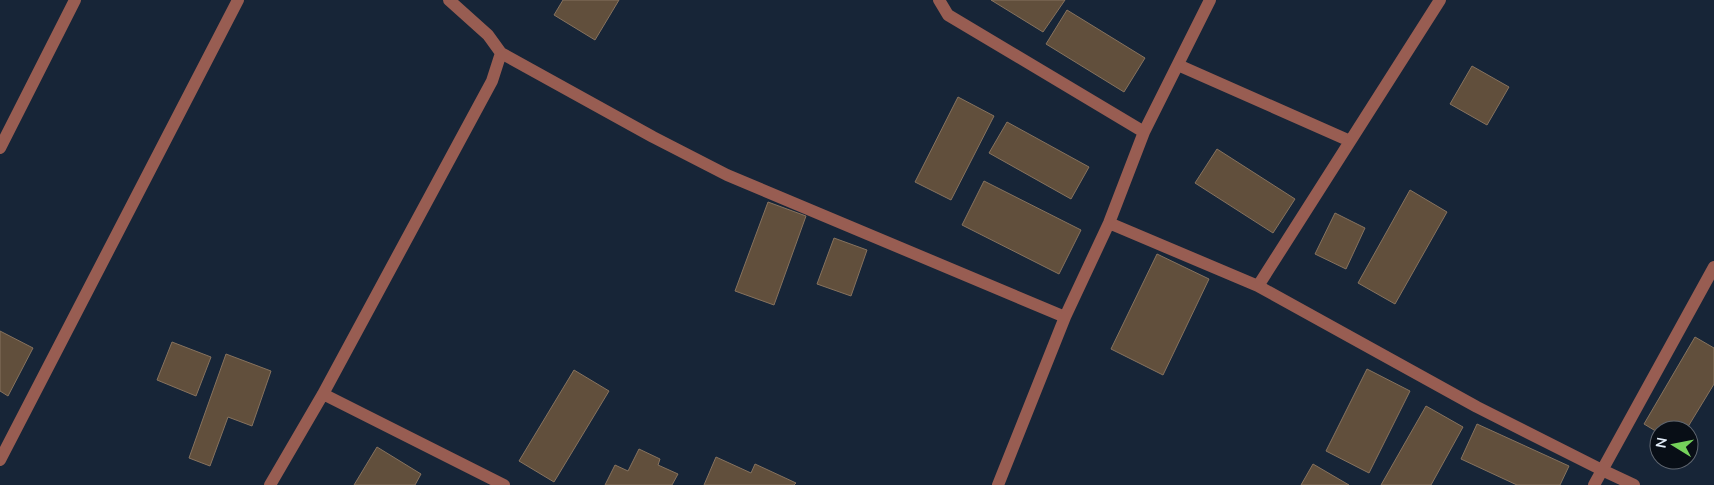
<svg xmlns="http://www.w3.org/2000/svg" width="1714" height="485" font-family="Mulish,sans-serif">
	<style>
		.building { fill: #614f3c; stroke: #86725e }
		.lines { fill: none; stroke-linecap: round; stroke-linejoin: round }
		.minor { stroke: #985d52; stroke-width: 12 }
	</style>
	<rect width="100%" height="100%" fill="#172537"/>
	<path class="building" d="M563,0H619L595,40L554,15Z
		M991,0H1065L1043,32Z
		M1067,10L1145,58L1124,92L1046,44Z
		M1472,66L1509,87L1487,125L1450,104Z
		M958,97L994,116L951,200L915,182Z
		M1007,122L1089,167L1071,199L989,153Z
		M1217,149L1295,199L1273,233L1195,183Z
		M984,181L1081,230L1059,274L962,225Z
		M1410,190L1447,212L1395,304L1358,283Z
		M768,202L806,216L774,305L735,291Z
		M1335,213L1365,228L1346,269L1315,254Z
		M834,238L867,250L851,296L817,284Z
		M1157,254L1209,279L1163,375L1111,349Z
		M0,331L33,348L8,396L0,391Z
		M1695,337L1714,348V384L1686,430H1659V433L1644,424Z
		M172,342L211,357L196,396L157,380Z
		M226,354L271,371L252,426L228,417L210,466L189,458Z
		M1367,369L1410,391L1369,473L1326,451Z
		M574,370L609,391L554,482L519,461Z
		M1426,406L1463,427L1431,485H1381Z
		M1477,424L1569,466L1560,485H1517L1461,459Z
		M377,447L421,474L415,485H354Z
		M639,449L660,459L658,465L678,474L672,485H605L615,465L628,471Z
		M716,457L751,473L755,464L796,483L794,485H704Z
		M1313,464L1349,485H1301Z"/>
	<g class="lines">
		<path class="minor" d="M939,0L948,15L1144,132
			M501,53L653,137L727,175L1065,317
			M1178,65L1350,141
			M0,148L75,0
			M1109,223L1258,286L1477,407L1602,470L1634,485
			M1258,286L1440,0
			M323,394L504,485
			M0,460L238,0
			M270,485L323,394L492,81L501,53L488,35L449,0
			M998,485L1065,317L1109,223L1144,132L1210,0
			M1594,485L1714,267"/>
	</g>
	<g transform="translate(1674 445) rotate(280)"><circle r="24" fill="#080e16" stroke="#606771"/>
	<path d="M0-4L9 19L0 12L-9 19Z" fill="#75d25b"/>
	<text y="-8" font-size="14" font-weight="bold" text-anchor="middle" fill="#e3edf9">N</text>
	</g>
</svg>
